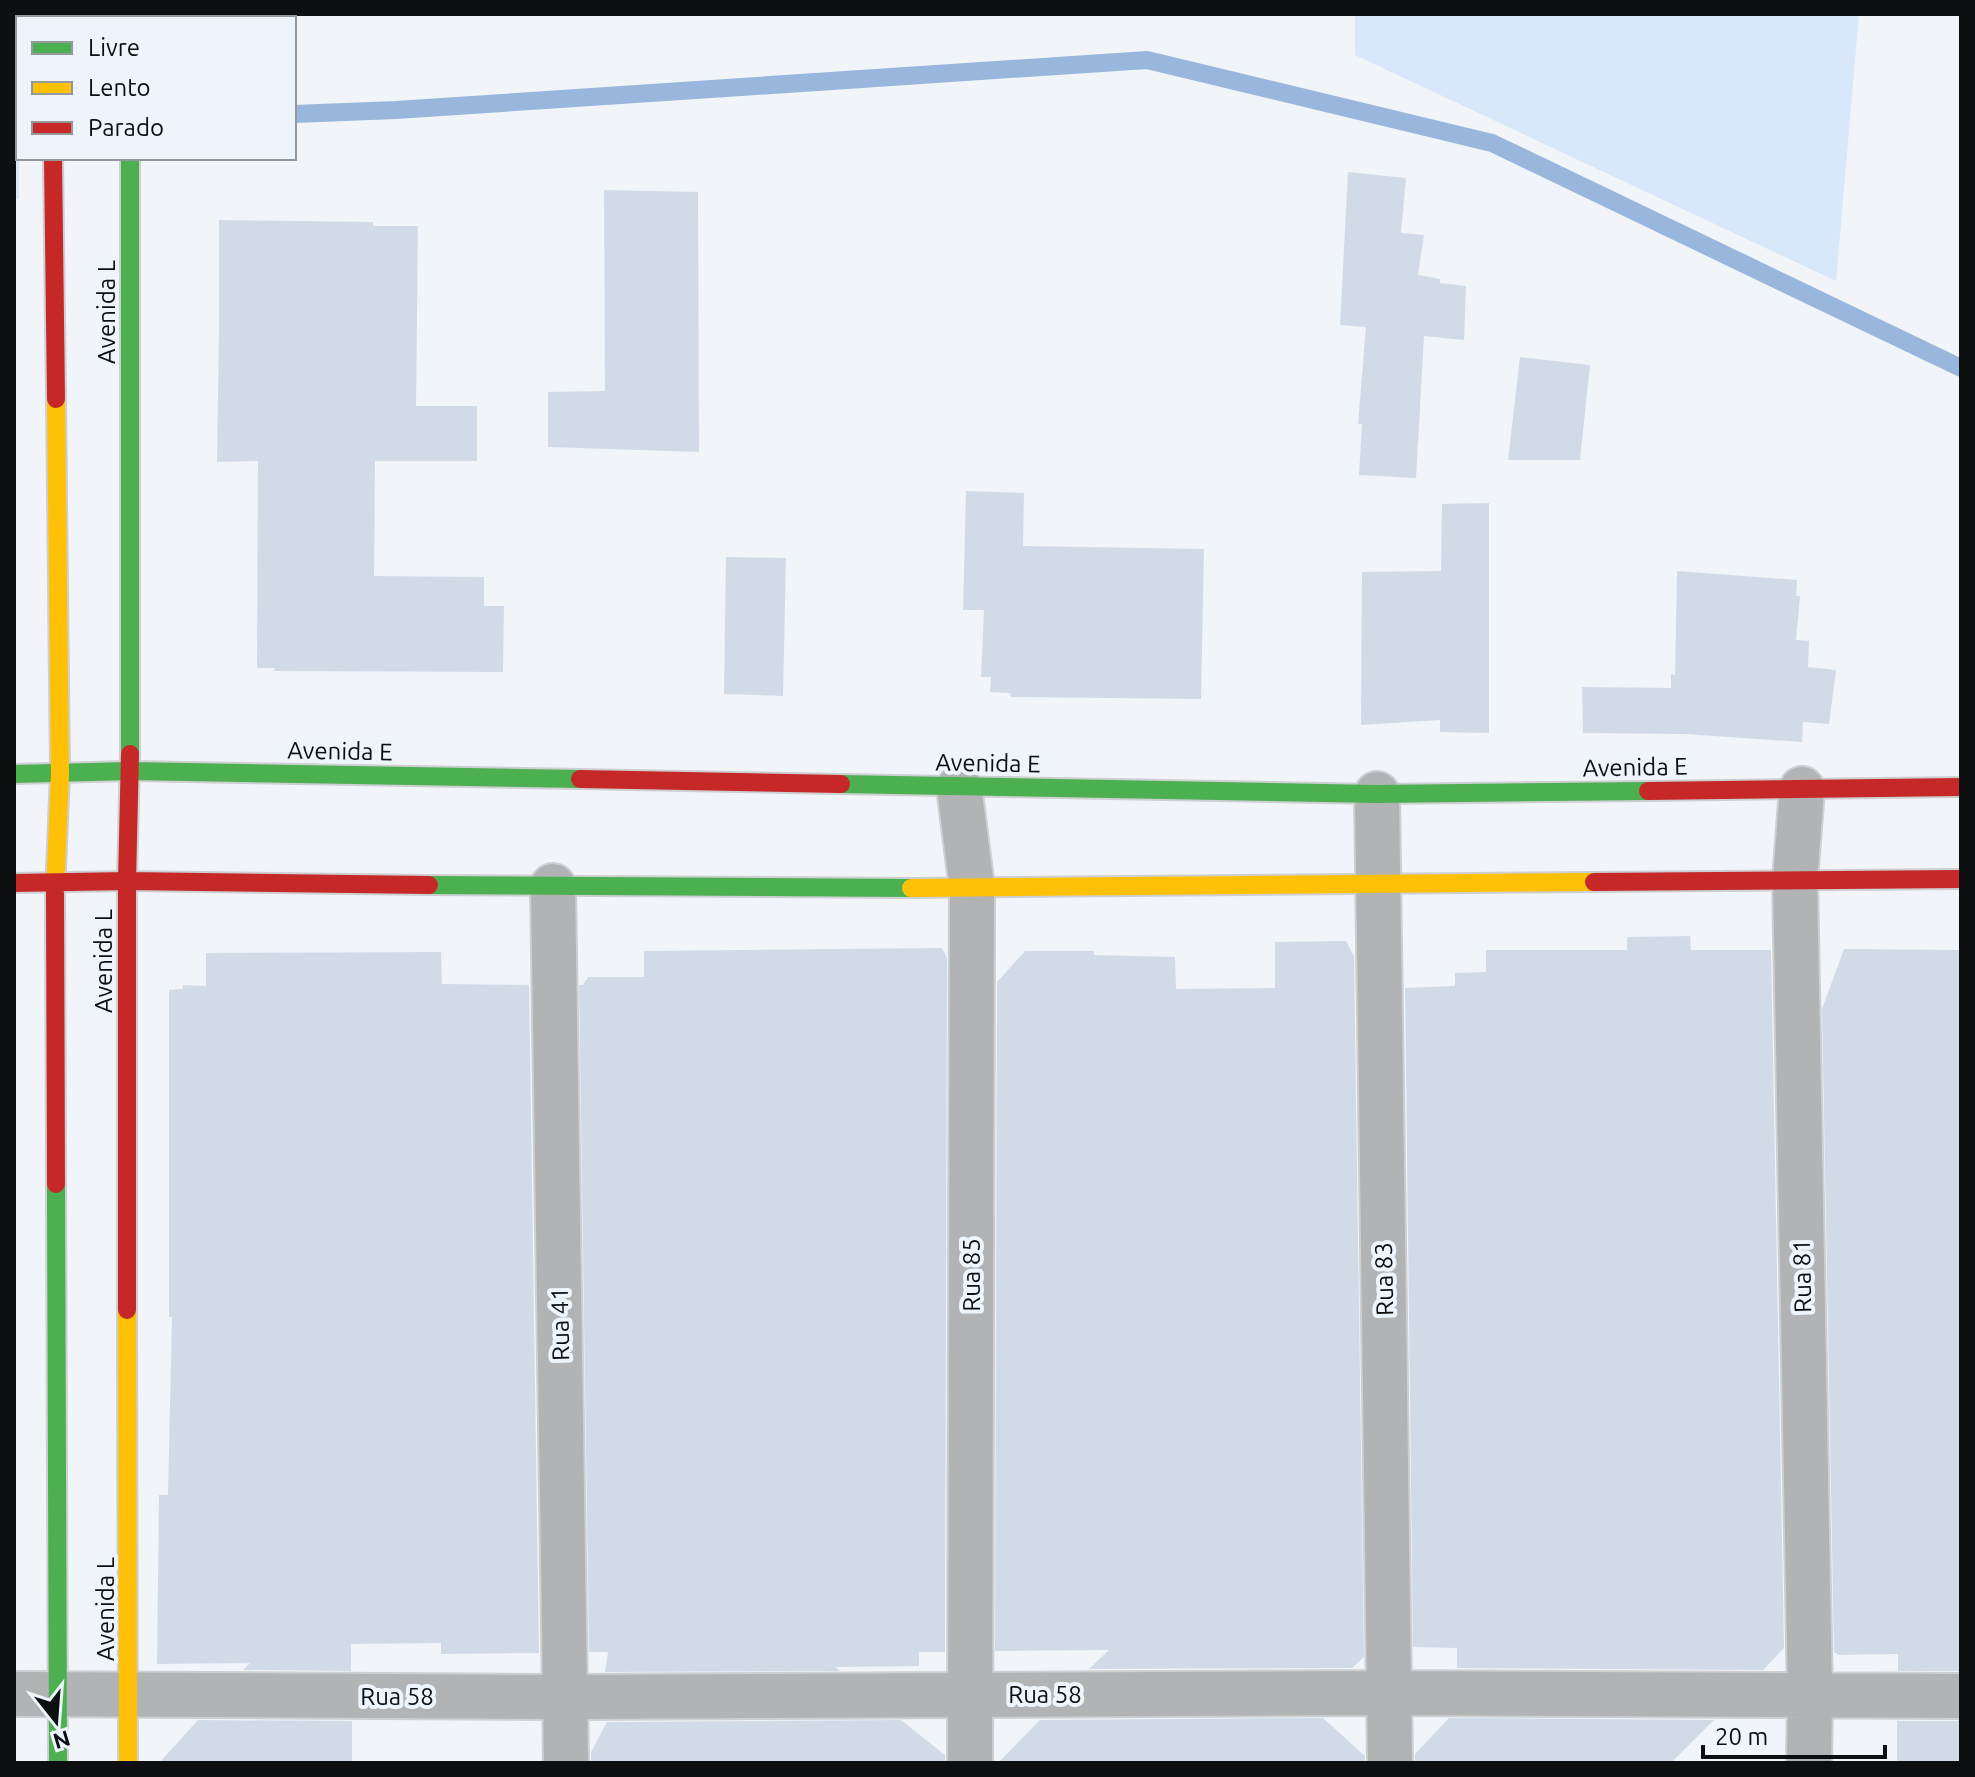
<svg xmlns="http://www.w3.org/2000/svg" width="1975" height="1777" font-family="Ubuntu,sans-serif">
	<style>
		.green { fill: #d8e7f9 }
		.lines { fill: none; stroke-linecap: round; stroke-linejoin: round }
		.stream { stroke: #99b7dd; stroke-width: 18 }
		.building { fill: #d1dbe8 }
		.street-casing { stroke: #cdcfd2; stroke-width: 48 }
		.fast-casing { stroke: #cdcfd2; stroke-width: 22 }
		.slow-casing { stroke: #cdcfd2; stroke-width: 22 }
		.jam-casing { stroke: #cdcfd2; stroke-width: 22 }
		.street { stroke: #b1b3b4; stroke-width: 44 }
		.fast { stroke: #4caf50; stroke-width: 18 }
		.slow { stroke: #ffc107; stroke-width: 18 }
		.jam { stroke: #c62828; stroke-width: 18 }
		.labels { text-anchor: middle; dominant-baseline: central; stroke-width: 8; stroke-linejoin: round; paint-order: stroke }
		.street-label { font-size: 24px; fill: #0c0e10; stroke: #eef4fb }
	</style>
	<rect width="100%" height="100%" fill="#f1f4f8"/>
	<path class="green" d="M14,14H19V199H14Z
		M1355,14H1859L1836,281L1355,55Z"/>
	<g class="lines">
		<path class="stream" d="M294,114L396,110L1147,60L1492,143L1961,368"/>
	</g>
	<path class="building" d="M1348,172L1406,178L1401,233L1424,235L1418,275L1440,279V283L1466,286L1464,340L1424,336L1416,478L1359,475L1362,424H1358L1366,327L1340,325Z
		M604,190L698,192L699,452L548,447V392L605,391Z
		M219,220L373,222V226H418L416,406H477V461H375L374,576L484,577V606H504L503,672L274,671L275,668H257L258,461L217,462L219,332Z
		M1520,357L1590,365L1580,460H1508Z
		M966,491L1024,493L1023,546L1204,549L1201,699L1011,697L1010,693L990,692L991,677H981L984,610H963Z
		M1489,503V733L1440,732V720L1361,725L1362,572L1441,571L1442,504Z
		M726,557L786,558L783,696L724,694Z
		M1677,571L1797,580L1796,596H1800L1796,640L1809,641L1808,667L1836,670L1829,724L1803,722L1802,742L1684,734L1583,733L1582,687L1671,688V674L1675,675Z
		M1690,936L1691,950H1771L1784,1648L1763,1670L1457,1668V1648L1413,1647L1405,988L1455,986V973L1486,972V950H1627V937Z
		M1346,941L1354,956L1364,1657L1352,1668L1089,1669L1109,1650L995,1651L997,982L1025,951H1094V955L1175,957L1176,989L1275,988V942Z
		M942,948L947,958L945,1652H919V1666L835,1667L840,1671L605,1672L608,1652H589L579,985H583L588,977H644V951Z
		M1844,949L1961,950V1671H1898V1654L1839,1655L1834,1652L1822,1009Z
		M441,952L442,984L529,985L539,1653L441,1654V1643L351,1644V1671L243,1670L250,1663L157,1664L159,1495H168L172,1317H169V990L183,989V985L206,986V953Z
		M1323,1718L1365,1756V1763H998L1040,1720Z
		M1449,1718L1714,1720L1671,1763H1415V1754Z
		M198,1720L352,1721V1763H159Z
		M901,1720L945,1755V1763H591V1752L607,1722Z
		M1897,1721H1961V1763H1897Z"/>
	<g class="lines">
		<g class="street-casing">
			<path id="street" d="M959,787L972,888L970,1763
				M1802,789L1795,880L1810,1696L1809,1763
				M1377,794L1390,1763
				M553,886L566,1763
				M14,1694L566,1697L1390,1693L1961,1696"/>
		</g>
		<g class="fast-casing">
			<path id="fast" d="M130,158V754
				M14,774L130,771L580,779
				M841,784L1377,794L1648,791
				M429,885L911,888
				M56,1184L58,1763"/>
		</g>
		<g class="slow-casing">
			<path id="slow" d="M130,14V18
				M911,888L1594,882
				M55,893L60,774L56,399
				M127,1310L128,1763"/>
		</g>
		<g class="jam-casing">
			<path id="jam" d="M51,14L52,18
				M53,158L56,399
				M580,779L841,784
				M1648,791L1961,787
				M1594,882L1961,879
				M14,883L127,881L429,885
				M55,893L56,1184
				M127,1310V881L130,754"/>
		</g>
		<use href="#street" class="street"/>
		<use href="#fast" class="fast"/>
		<use href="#slow" class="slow"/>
		<use href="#jam" class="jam"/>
	</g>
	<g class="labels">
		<g class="street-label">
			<text transform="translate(106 312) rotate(-90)">Avenida L</text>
			<text transform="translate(340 751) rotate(1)">Avenida E</text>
			<text transform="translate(988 763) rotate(1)">Avenida E</text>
			<text transform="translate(1635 767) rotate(-1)">Avenida E</text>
			<text transform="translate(103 961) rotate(-90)">Avenida L</text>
			<text transform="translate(971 1275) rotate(-90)">Rua 85</text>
			<text transform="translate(1802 1276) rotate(-91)">Rua 81</text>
			<text transform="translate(1384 1279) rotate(-91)">Rua 83</text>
			<text transform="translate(560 1324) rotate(-91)">Rua 41</text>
			<text transform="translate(105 1609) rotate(-90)">Avenida L</text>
			<text x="1045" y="1694">Rua 58</text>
			<text x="397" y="1696">Rua 58</text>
		</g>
	</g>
	<rect width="1975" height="1777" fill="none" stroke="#0c0e10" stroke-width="32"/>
	<rect x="16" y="16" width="280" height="144" fill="#eef4fb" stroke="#94989d" stroke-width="2"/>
	<rect x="32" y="42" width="40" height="12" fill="#4caf50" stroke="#94989d" stroke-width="2"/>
	<text x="88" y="56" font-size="24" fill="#0c0e10">Livre</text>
	<rect x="32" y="82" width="40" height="12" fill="#ffc107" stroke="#94989d" stroke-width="2"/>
	<text x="88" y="96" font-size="24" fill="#0c0e10">Lento</text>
	<rect x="32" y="122" width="40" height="12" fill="#c62828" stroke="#94989d" stroke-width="2"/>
	<text x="88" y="136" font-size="24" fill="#0c0e10">Parado</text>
	<g transform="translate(56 1721) rotate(163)" stroke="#eef4fb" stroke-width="6" paint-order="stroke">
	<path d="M0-6L14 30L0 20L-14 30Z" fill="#0c0e10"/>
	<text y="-12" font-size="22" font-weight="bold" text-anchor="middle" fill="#0c0e10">N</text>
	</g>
	<path d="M1703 1745v12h182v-12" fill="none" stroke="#0c0e10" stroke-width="4"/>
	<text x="1715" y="1745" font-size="24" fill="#0c0e10" stroke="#eef4fb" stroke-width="6" paint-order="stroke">20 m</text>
</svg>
